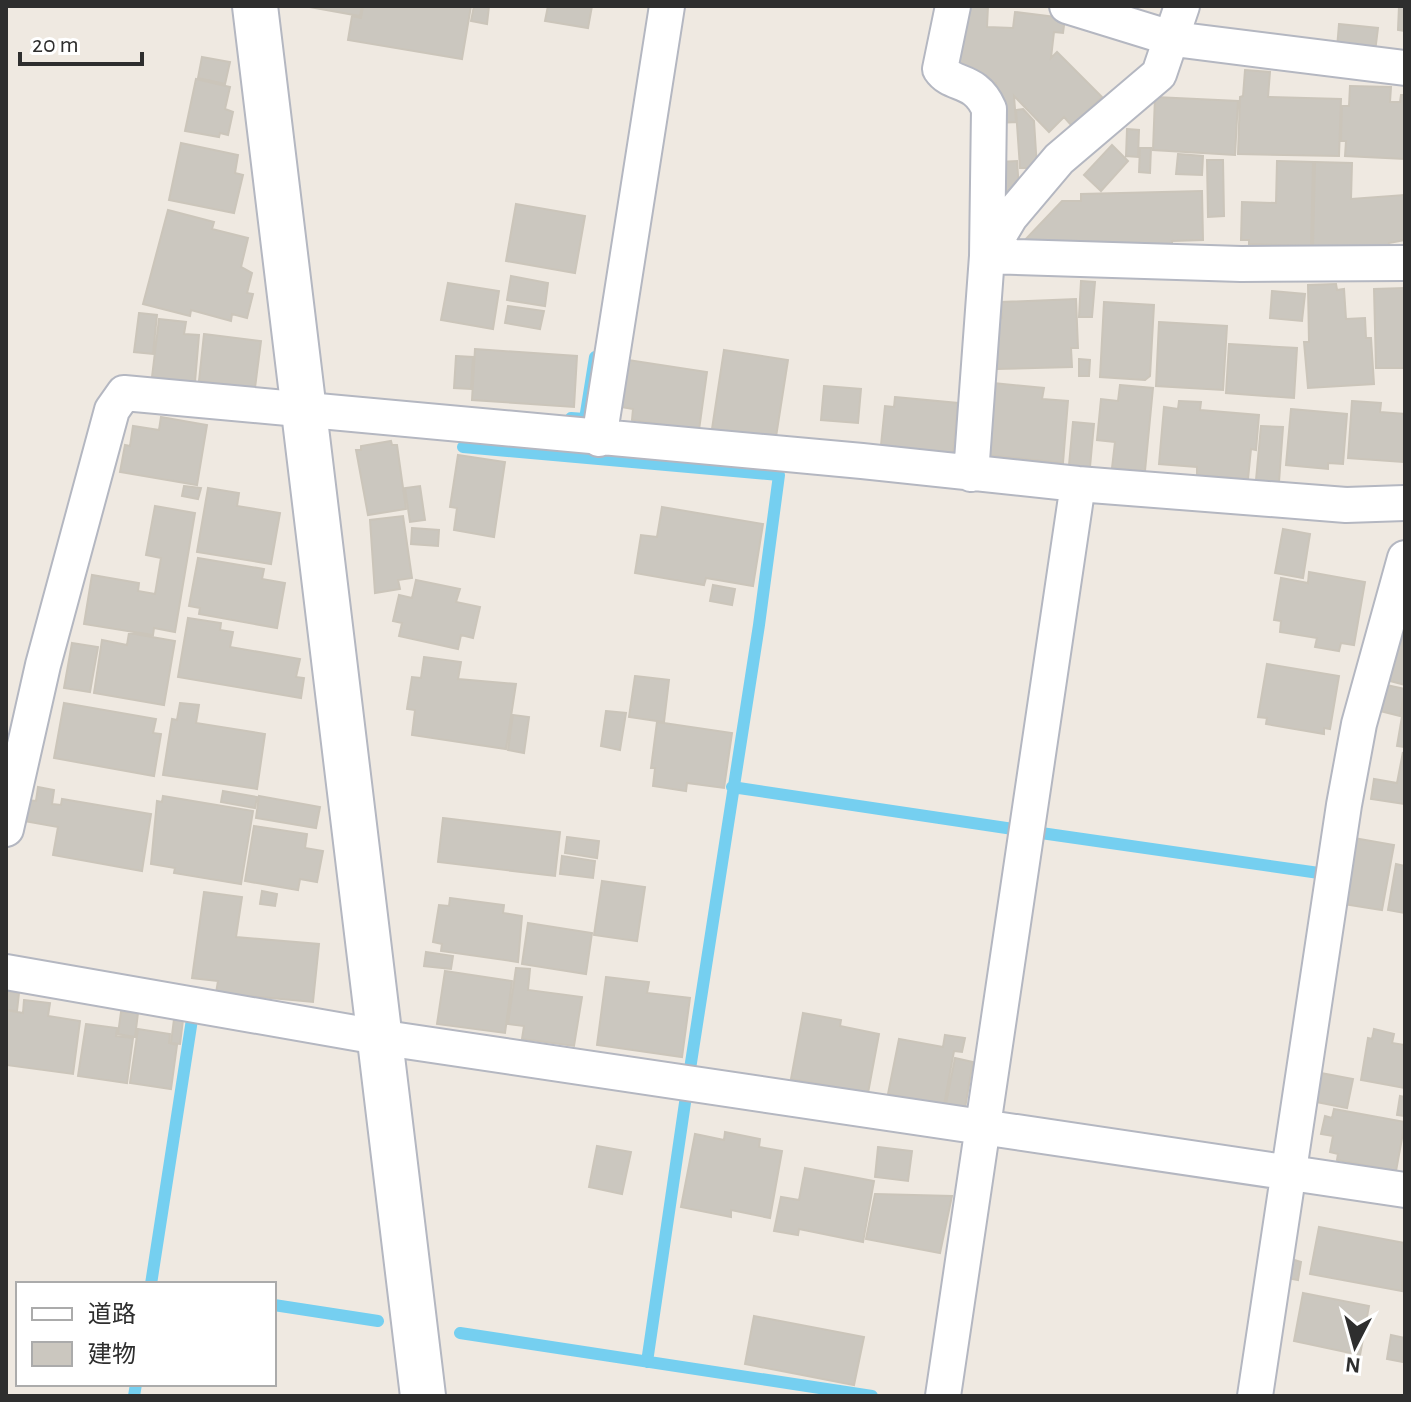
<svg xmlns="http://www.w3.org/2000/svg" width="1411" height="1402" font-family="'Alegreya Sans','Noto Sans JP',sans-serif">
	<style>
		.lines { fill: none; stroke-linecap: round; stroke-linejoin: round }
		.stream { stroke: #75cff0; stroke-width: 12 }
		.building { fill: #cbc7bf; stroke: #cbc5ba; stroke-width: 2 }
		.minor-casing { stroke: #b4b7c1; stroke-width: 38 }
		.tertiary-casing { stroke: #b4b7c1; stroke-width: 48 }
		.minor { stroke: #fff; stroke-width: 34 }
		.tertiary { stroke: #fff; stroke-width: 44 }
	</style>
	<rect width="100%" height="100%" fill="#efe9e1"/>
	<g class="lines">
		<path class="stream" d="M571,418L585,419L595,357
			M463,447L779,475L759,625L690,1069
			M732,787L1013,829
			M1041,833L1326,874
			M151,1284L193,1013
			M274,1305L378,1321
			M460,1333L872,1396
			M647,1362L686,1096
			M134,1396L136,1384"/>
	</g>
	<path class="building" d="M304,6H362L360,16Z
		M363,6H471L462,59L348,40L352,16L361,18Z
		M474,6H489L487,24L471,21Z
		M548,6H592L588,28L545,21Z
		M958,6H988L987,27L1013,28L1015,12L1065,18L1063,33L1054,32L1051,58L1057,52L1102,97L1072,126L1064,117L1049,132L1014,96L1016,122L998,123L996,83L979,82L952,66Z
		M1399,6H1405V31L1398,30Z
		M1339,24L1378,28L1375,52L1337,48Z
		M202,57L230,62L225,84L198,78Z
		M1245,70L1270,72L1268,97L1341,99L1339,156L1238,154L1240,97L1243,96Z
		M196,79L230,87L225,109L233,112L228,135L220,133L219,137L185,131Z
		M1350,86L1391,87L1390,102H1400L1401,95H1405V159L1345,156L1346,141H1341L1342,106H1349Z
		M1155,97L1238,101L1235,155L1153,150Z
		M1023,109L1034,121L1037,168H1020L1016,110Z
		M1127,129L1139,130L1138,157L1126,156Z
		M181,143L238,155L235,173L243,175L234,213L169,200Z
		M1112,145L1128,161L1101,191L1084,175Z
		M1140,148H1151L1150,173L1139,172Z
		M1178,154L1203,156L1202,175L1176,174Z
		M1207,160H1223L1224,216L1208,217Z
		M1017,161L1019,189L1000,191L999,162Z
		M1277,161L1313,162L1311,246L1249,244V240H1241L1242,202L1276,203Z
		M1315,162L1352,163L1351,199L1404,195L1405,240L1389,243V247L1313,246Z
		M1202,191L1203,240L1172,241V252L1021,244L1062,201H1081V194Z
		M516,204L585,216L575,273L506,261Z
		M168,210L214,222L212,229L248,238L241,267L252,273L247,293L253,294L247,318L232,314L231,321L191,310L190,316L143,304Z
		M511,276L548,283L545,306L507,300Z
		M1081,281L1095,282L1092,317H1079Z
		M448,283L499,291L493,329L441,320Z
		M1336,284L1337,290L1344,289L1346,319L1365,318L1366,338H1371L1374,384L1308,388L1304,342H1309L1308,285Z
		M1405,288V368H1376L1374,289Z
		M1272,291L1305,294L1302,321L1270,318Z
		M1076,299L1078,348H1071L1072,367L997,369L995,319L1002,318L1001,302Z
		M1104,302L1154,305L1150,376L1145,380L1100,377Z
		M508,306L544,311L540,329L505,323Z
		M139,313L157,315L153,354L134,352Z
		M159,319L186,322L184,334L199,335L195,382L152,377Z
		M1159,322L1227,326L1223,390L1156,386Z
		M204,334L261,341L255,388L199,381Z
		M1229,344L1297,348L1294,398L1226,393Z
		M475,349L577,356L574,407L472,400Z
		M724,350L788,360L776,437L712,429Z
		M456,356L473,357L471,389L454,388Z
		M1079,359L1090,360L1089,376H1079Z
		M628,360L707,372L699,430L632,420L633,409L621,407Z
		M993,383L1044,388L1042,399L1068,401L1063,463L986,455Z
		M1120,385L1153,388L1145,471L1112,468L1115,442L1097,440L1101,399L1118,401Z
		M824,386L861,389L858,423L821,420Z
		M895,397L958,403L953,453L881,445L885,406L894,407Z
		M1179,401L1201,402L1200,410L1259,415L1256,450L1251,449L1248,479L1197,475V467L1159,464L1164,407L1178,409Z
		M1352,401L1381,403L1380,412L1405,414L1403,462L1348,458Z
		M1291,409L1347,414L1343,464L1328,463V469L1286,465Z
		M161,417L207,425L197,485L120,472L125,445L130,446L133,426L159,430Z
		M1073,422L1094,424L1090,467L1069,465Z
		M1261,426L1283,427L1279,482L1256,480Z
		M391,441L392,445H397L406,509L368,515L356,450H361V446Z
		M458,455L505,462L494,537L454,530L457,508L450,507Z
		M184,486L201,488L198,499L182,496Z
		M420,486L425,520L410,522L405,488Z
		M208,488L239,493L237,506L280,513L271,564L197,552Z
		M155,506L195,513L175,632L154,628L153,635L84,624L92,575L139,583L138,591L155,594L161,558L146,555Z
		M662,507L763,524L753,586L706,578L704,585L635,573L641,535L657,537Z
		M403,516L412,578L398,580L400,589L375,593L370,520Z
		M412,528L439,530L438,546L411,544Z
		M1283,529L1310,534L1303,578L1275,573Z
		M198,558L264,569L262,579L285,583L277,628L199,614L200,608L189,606Z
		M1309,572L1365,582L1354,645L1341,643L1339,651L1315,647L1317,638L1280,632L1281,621L1274,620L1281,578L1308,583Z
		M416,580L460,589L456,602L480,607L473,638L461,635L458,649L399,636L402,623L393,621L399,595L412,598Z
		M713,585L735,589L732,605L710,601Z
		M188,618L221,623L220,630L233,632L230,647L300,659L296,677L304,678L301,698L178,677Z
		M1402,623L1405,624V685L1390,681Z
		M129,633L175,641L164,705L94,693L102,640L127,645Z
		M72,643L98,647L90,692L64,688Z
		M424,657L461,662L458,679L516,684L506,749L412,735L415,710L407,709L412,677L421,678Z
		M1267,664L1339,676L1330,729L1324,728V734L1266,724L1267,718L1258,717Z
		M635,676L669,680L664,722L629,717Z
		M1382,684L1405,689L1400,716L1376,710Z
		M1405,699V747L1397,746Z
		M64,703L156,719L153,733L161,734L154,776L54,758Z
		M180,703L199,705L196,723L265,734L257,789L163,775L172,719L177,720Z
		M606,711L626,713L620,750L601,746Z
		M513,715L529,717L524,753L508,750Z
		M657,722L732,733L724,788L687,783L686,791L653,786L655,768H651Z
		M1403,752L1405,804L1371,799L1374,779L1397,783Z
		M38,787L54,790L52,804L61,805L62,799L151,814L142,871L53,855L58,827L24,821L28,800L36,801Z
		M223,791L257,797L255,808L221,802Z
		M163,796L253,811L241,884L174,873L175,868L151,864L157,801L162,802Z
		M259,796L320,807L316,828L256,818Z
		M443,818L560,832L555,876L438,862Z
		M254,826L307,834L305,848L323,851L317,882L300,879L298,890L245,881Z
		M567,837L599,841L597,858L565,853Z
		M1354,838L1394,845L1382,910L1343,904Z
		M562,856L595,861L593,878L560,874Z
		M1396,864L1405,866V913L1388,910Z
		M602,881L645,887L637,941L594,935Z
		M262,891L277,894L275,906L260,904Z
		M204,892L242,897L236,937L319,944L313,1002L216,993L218,981L192,978Z
		M450,898L504,905L503,913L522,916L518,962L441,951L442,944L433,942L439,905L449,906Z
		M528,923L592,933L586,974L522,964Z
		M426,952L453,956L451,969L424,966Z
		M516,968L530,969L528,990L582,997L574,1046L522,1039L524,1026L508,1024Z
		M445,971L512,981L505,1033L437,1024Z
		M606,977L649,982L647,993L690,998L682,1057L597,1045Z
		M6,991L19,993L17,1011L6,1010Z
		M24,1000L50,1003L48,1016L80,1021L73,1074L6,1065V1010L23,1013Z
		M121,1012L138,1013L135,1037L118,1034Z
		M803,1013L841,1020L840,1026L879,1034L868,1093L791,1079Z
		M174,1019L183,1020L180,1044L171,1043Z
		M86,1024L117,1028L116,1036L133,1038L127,1083L78,1076Z
		M138,1029L170,1034L169,1043L177,1045L171,1089L130,1083Z
		M1374,1029L1394,1034L1392,1043L1405,1045V1088L1361,1080L1368,1038L1372,1039Z
		M945,1035L965,1038L962,1052L954,1051L944,1105L888,1094L899,1039L943,1047Z
		M955,1058L973,1062L965,1108L946,1104Z
		M1321,1073L1353,1079L1347,1108L1316,1102Z
		M1400,1096L1405,1097V1116L1397,1115Z
		M1334,1109L1405,1122L1396,1171L1337,1160L1338,1154L1330,1152L1333,1136L1321,1134L1325,1116L1332,1118Z
		M725,1132L760,1139L759,1147L782,1151L770,1218L731,1210V1217L681,1207L695,1134L724,1140Z
		M597,1146L631,1152L622,1194L589,1187Z
		M878,1147L912,1151L908,1181L875,1177Z
		M805,1168L874,1181L863,1242L799,1229L798,1235L774,1231L781,1197L799,1200Z
		M875,1194L952,1196L940,1253L866,1239Z
		M1319,1227L1405,1243L1402,1291L1310,1274Z
		M1291,1259L1301,1262L1298,1280L1287,1278Z
		M1303,1293L1369,1306L1360,1355L1294,1341Z
		M754,1316L864,1337L854,1385L745,1364Z
		M1391,1335L1405,1338L1403,1362L1387,1359Z"/>
	<g class="lines">
		<g class="minor-casing">
			<path id="minor" d="M953,6L940,69C952,87 975,77 989,109L987,256L1241,264L1405,263
				M1067,6L1174,39L1405,68
				M599,439L667,6
				M971,474L987,256L1010,217L1059,159L1159,74L1182,6
				M6,829L43,665L112,410L124,393L862,461L1078,484L1346,505L1405,503
				M6,972L378,1037L1405,1190
				M943,1396L1078,484
				M1255,1396L1344,805L1359,724L1405,558"/>
		</g>
		<g class="tertiary-casing">
			<path id="tertiary" d="M255,6L423,1396"/>
		</g>
		<use href="#minor" class="minor"/>
		<use href="#tertiary" class="tertiary"/>
	</g>
	<rect width="1411" height="1402" fill="none" stroke="#2e2e2e" stroke-width="16"/>
	<rect x="16" y="1282" width="260" height="104" fill="#ffffff" stroke="#ababab" stroke-width="2"/>
	<rect x="32" y="1308" width="40" height="12" fill="#ffffff" stroke="#ababab" stroke-width="2"/>
	<text x="88" y="1322" font-size="24" fill="#2e2e2e">道路</text>
	<rect x="32" y="1342" width="40" height="24" fill="#cbc7bf" stroke="#ababab" stroke-width="2"/>
	<text x="88" y="1362" font-size="24" fill="#2e2e2e">建物</text>
	<g transform="translate(1355 1346) rotate(186)" stroke="#ffffff" stroke-width="6" paint-order="stroke">
	<path d="M0-6L14 30L0 20L-14 30Z" fill="#2e2e2e"/>
	<text y="-12" font-size="22" font-weight="bold" text-anchor="middle" fill="#2e2e2e">N</text>
	</g>
	<path d="M20 52v12h122v-12" fill="none" stroke="#2e2e2e" stroke-width="4"/>
	<text x="32" y="52" font-size="24" fill="#2e2e2e" stroke="#ffffff" stroke-width="6" paint-order="stroke">20 m</text>
</svg>
